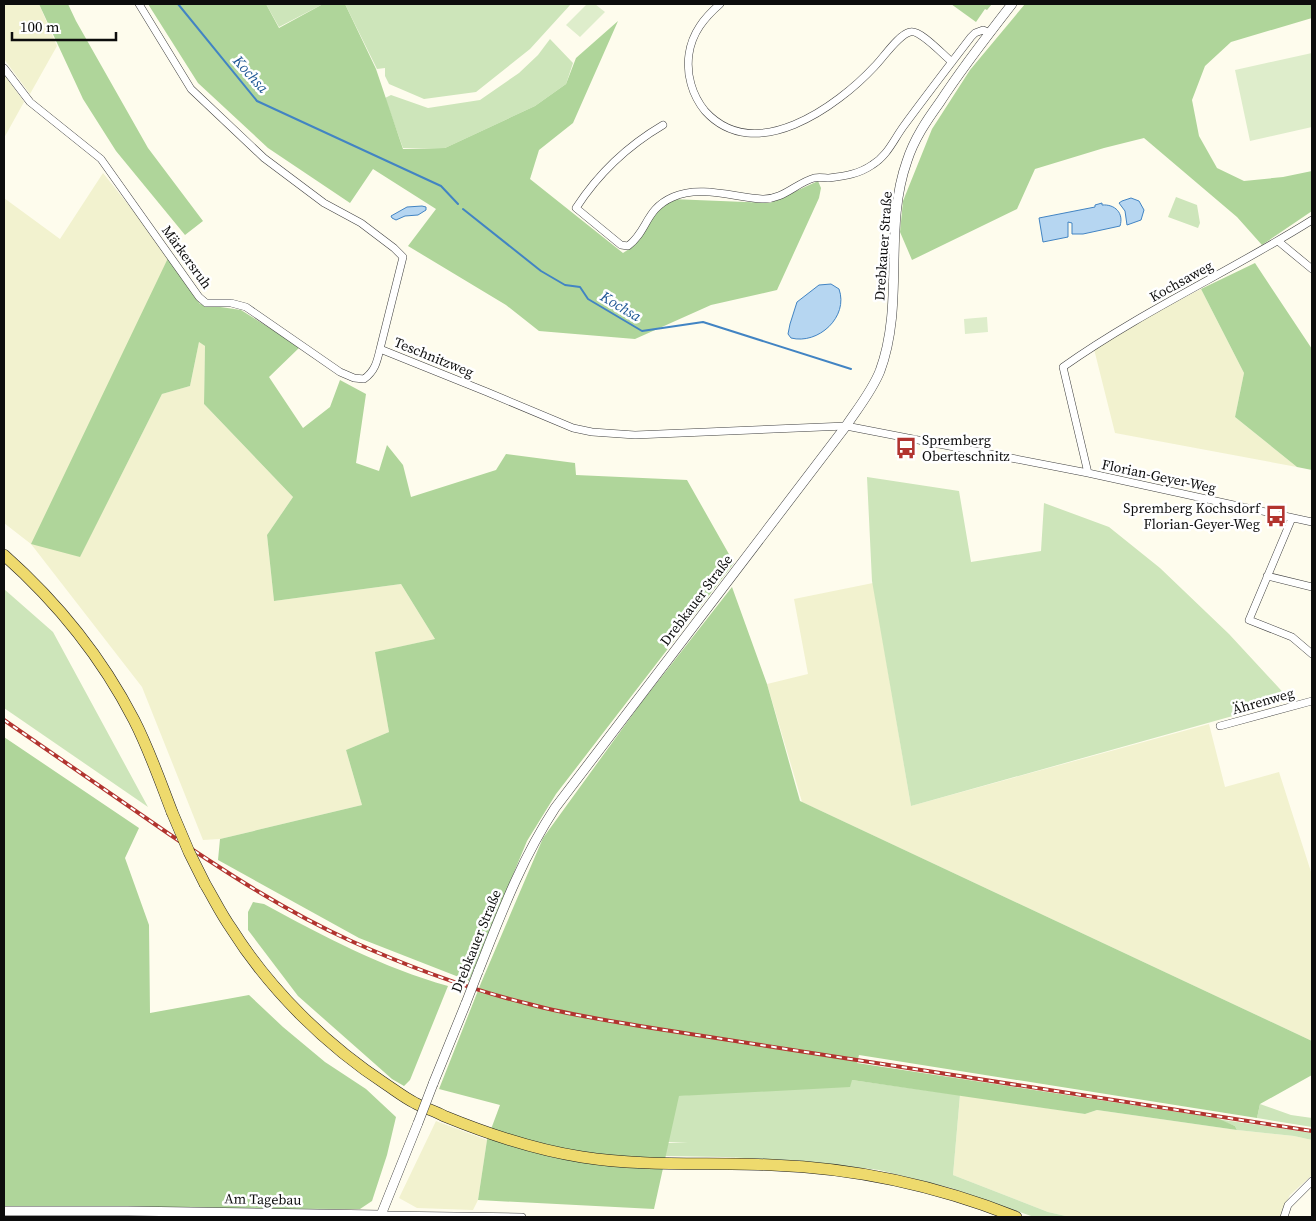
<svg xmlns="http://www.w3.org/2000/svg" width="1316" height="1221" font-family="'Source Serif 4',serif">
	<style>
		.farmland { fill: #f2f2cf }
		.green { fill: #cde5ba }
		.forest { fill: #afd59a }
		.pitch { fill: #deedcb }
		.water { fill: #b6d6f1; stroke: #4284c3 }
		.lines { fill: none; stroke-linecap: round; stroke-linejoin: round }
		.stream { stroke: #4284c3; stroke-width: 2 }
		.minor-casing { stroke: #404040; stroke-width: 8 }
		.tertiary-casing { stroke: #404040; stroke-width: 10 }
		.primary-casing { stroke: #1e1e1e; stroke-width: 12 }
		.minor { stroke: #fff; stroke-width: 7 }
		.tertiary { stroke: #fff; stroke-width: 9 }
		.primary { stroke: #eeda6d; stroke-width: 11 }
		.rail-casing { stroke: #b2342f; stroke-width: 4 }
		.rail { stroke: #fff; stroke-width: 2; stroke-dasharray: 5.5; stroke-linecap: butt }
		.tertiary-bridge-casing { stroke: #404040; stroke-width: 10; stroke-linecap: butt }
		.primary-bridge-casing { stroke: #1e1e1e; stroke-width: 12; stroke-linecap: butt }
		.tertiary-bridge { stroke: #fff; stroke-width: 9 }
		.primary-bridge { stroke: #eeda6d; stroke-width: 11 }
		.labels { text-anchor: middle; dominant-baseline: central; stroke-width: 5; stroke-linejoin: round; paint-order: stroke }
		.street-label { font-size: 14px; fill: #0d0d0d; stroke: #fff }
		.poi-label { font-size: 14px; fill: #0d0d0d; stroke: #fff; text-anchor: start }
		.water-label { font-size: 15px; font-style: italic; fill: #1f5795; stroke: #fff }
	</style>
	<rect width="100%" height="100%" fill="#fefced"/>
	<path class="farmland" d="M4,4H39L57,46L30,94L4,59Z
		M4,74L24,102L4,138Z
		M103,173L169,256L80,556L162,394L190,386L199,342L205,346L204,404L293,497L267,535L274,601L401,584L435,639L376,652L389,732L346,750L362,805L220,839L203,840L142,687L31,544L4,523V198L60,239Z
		M1201,289L1244,373L1235,417L1297,467L1115,433L1093,345Z
		M873,583L911,806L1209,724L1225,787L1279,772L1312,875V1041L802,802L767,684L808,674L794,599Z
		M960,1095L1085,1114L1097,1110L1237,1130L1294,1136L1312,1140V1175L1290,1195L1282,1211L1281,1217H1070L1048,1212L953,1175Z
		M436,1121L487,1140L478,1200L473,1210L417,1208L399,1198Z"/>
	<path class="green" d="M266,4H323L279,27Z
		M345,4H571L530,49L476,92L424,99L389,84L385,76V68L377,69Z
		M550,39L573,63L566,84L535,106L445,148H403L385,98L391,95L428,108L480,100L519,73L538,55Z
		M1176,197L1197,205L1200,223L1198,228L1168,217Z
		M867,477L959,491L971,562L1041,551L1044,503L1109,527L1160,568L1229,634L1290,700L911,806L872,581Z
		M4,589L53,632L148,807L4,708Z
		M852,1080L960,1095L953,1175L1048,1212L1070,1217H1034L951,1188L879,1170L803,1161L725,1157L665,1156L668,1143H688L668,1142L678,1096Z
		M1260,1104L1291,1115L1312,1118V1127L1257,1118Z
		M1217,1119L1312,1133V1140L1294,1136L1237,1130L1235,1126Z"/>
	<path class="forest" d="M39,4H68L76,21L148,148L203,221L185,235L116,151L83,99Z
		M148,4H266L279,28L323,4H345L376,69L403,149L445,148L535,106L566,84L576,58L618,21L573,123L539,150L530,179L623,253L635,245L654,211L671,199L770,203L818,181L821,188L819,198L777,290L711,305L635,339L539,331L506,305L408,246L436,209L373,169L350,203L268,148L198,83Z
		M951,4H992L987,10L985,9L976,22Z
		M1025,4H1312V18L1231,42L1205,66L1192,100L1199,136L1217,168L1244,181L1283,177L1312,171V211L1262,245L1237,217L1144,138L1104,148L1035,169L1017,209L912,260L900,232L903,201L932,129L970,70Z
		M169,256L200,304L241,310L300,347L269,377L303,428L330,407L340,380L366,394L356,463L379,471L387,445L403,465L411,497L496,470L506,454L575,463L576,475L687,480L734,563L556,794L527,841L469,981L359,938L218,860L220,839L362,805L346,750L389,732L375,652L435,639L401,584L274,601L267,535L293,497L204,404L205,346L199,342L190,386L162,394L80,557L31,544Z
		M1255,263L1312,349V470L1297,467L1235,417L1244,373L1201,289Z
		M732,587L767,684L800,801L1312,1041V1075L1260,1104L1257,1118L859,1055L857,1063L1217,1118L1235,1126L1237,1130L1097,1110L1085,1114L852,1080L850,1087L679,1096L654,1209L478,1200L487,1140L500,1105L439,1089L481,983L543,838L641,703Z
		M4,737L139,828L125,858L149,925L150,1013L249,995L283,1027L325,1062L366,1089L396,1117L387,1155L372,1201L360,1209L4,1208Z
		M253,902L264,904C323,936 383,968 448,986L410,1080L404,1086L392,1079L298,996L248,930V912Z"/>
	<path class="pitch" d="M587,4H595L605,12L580,37L566,25Z
		M1312,53V127L1250,141L1235,70Z
		M987,317L988,332L965,334L964,319Z"/>
	<path class="water" d="M1131,198L1139,201L1144,210L1141,220L1127,225L1125,211L1119,203L1122,201Z
		M1102,203V205C1115,204 1124,213 1120,226L1083,234H1072V223L1068,222V237L1043,242L1039,218L1095,207V205Z
		M422,206L426,207V210L418,215L405,216L396,220L392,218L391,216L407,207Z
		M831,284L839,289C849,317 818,345 791,338L788,334L790,324L797,302L819,285Z"/>
	<g class="lines">
		<path class="stream" d="M178,4L257,101L441,186L458,204
			M463,209L541,271L565,285L580,287L588,299L642,331L703,322L851,369"/>
		<g class="minor-casing">
			<path id="minor" d="M139,4L191,89L264,158L324,203L361,223L394,248L403,257L380,349L487,392L573,428L592,432L635,435L846,426L1088,473L1312,522
				M720,4C704,18 692,33 689,54C686,74 692,95 705,111C755,166 837,107 875,66C884,57 898,35 910,32C920,29 943,55 952,62
				M4,68L30,102L101,159L199,297L206,303H231L246,307L340,372L354,378L364,379C375,371 377,362 380,349
				M663,125C629,145 598,174 576,208L621,245L628,246C648,231 645,209 673,197C699,185 734,197 762,199C783,200 796,183 814,178C819,177 825,178 829,178C845,176 859,174 872,165C887,156 893,141 903,127C925,97 948,67 971,37L975,33L983,30L990,33
				M1278,241L1312,269
				M1088,473L1063,367C1142,311 1231,271 1312,220
				M1292,518L1249,620L1292,637L1312,654
				M1267,576L1312,587
				M1220,726L1312,701
				M381,1217V1215L522,1217
				M1284,1217L1288,1205L1312,1181"/>
		</g>
		<g class="tertiary-casing">
			<path id="tertiary" d="M478,972C501,914 521,860 555,808L846,426C858,408 872,391 880,371C905,304 883,228 907,161C914,139 927,120 940,102C962,68 987,36 1012,4
				M433,1084L466,1003
				M4,1211H128L381,1215L418,1123"/>
		</g>
		<g class="primary-casing">
			<path id="primary" d="M4,555C57,602 101,656 134,720C149,749 160,781 172,812
				M205,884C214,899 221,914 231,928C270,990 326,1045 387,1085C396,1091 405,1098 415,1103C424,1108 435,1111 444,1116C488,1134 535,1150 582,1157C645,1167 709,1162 772,1165C856,1168 938,1186 1016,1217"/>
		</g>
		<use href="#minor" class="minor"/>
		<use href="#tertiary" class="tertiary"/>
		<use href="#primary" class="primary"/>
		<g class="rail-casing">
			<path id="rail" d="M4,720C59,758 114,796 169,834C227,873 287,912 351,941C409,967 468,989 529,1004C569,1015 611,1021 652,1028L1312,1131"/>
		</g>
		<use href="#rail" class="rail"/>
		<g class="tertiary-bridge-casing">
			<path id="tertiary-bridge" d="M466,1003L478,972
				M418,1123L433,1084"/>
		</g>
		<g class="primary-bridge-casing">
			<path id="primary-bridge" d="M172,812L189,852L205,884"/>
		</g>
		<use href="#tertiary-bridge" class="tertiary-bridge"/>
		<use href="#primary-bridge" class="primary-bridge"/>
	</g>
	<defs>
		<g id="bus-bare" transform="scale(1.725)"><path d="M-5-6H5V4H4V6H2V4H-2V6H-4V4H-5ZM-3.5-4V0h7V-4ZM-3.5 1.2v1.5H-2V1.2ZM2 1.2v1.5H3.5V1.2Z" fill="#b2342f" stroke="#fff" stroke-width="2.5" paint-order="stroke"/></g>
	</defs>
	<g fill-rule="evenodd">
		<use href="#bus-bare" x="906" y="448"/>
		<use href="#bus-bare" x="1276" y="516"/>
	</g>
	<g class="labels">
		<g class="street-label">
			<text transform="translate(883 246) rotate(-86)">Drebkauer Straße</text>
			<text transform="translate(187 257) rotate(54)">Märkersruh</text>
			<text transform="translate(1181 281) rotate(-29)">Kochsaweg</text>
			<text transform="translate(434 357) rotate(22)">Teschnitzweg</text>
			<text transform="translate(1159 476) rotate(12)">Florian-Geyer-Weg</text>
			<text transform="translate(696 600) rotate(-53)">Drebkauer Straße</text>
			<text transform="translate(1263 701) rotate(-16)">Ährenweg</text>
			<text transform="translate(476 941) rotate(-68)">Drebkauer Straße</text>
			<text transform="translate(263 1199) rotate(1)">Am Tagebau</text>
		</g>
		<g class="poi-label">
			<text x="922" y="440">Spremberg<tspan x="922" dy="16">Oberteschnitz</tspan></text>
			<text x="1260" y="508" text-anchor="end">Spremberg Kochsdorf<tspan x="1260" dy="16">Florian-Geyer-Weg</tspan></text>
		</g>
		<g class="water-label">
			<text transform="translate(251 74) rotate(48)">Kochsa</text>
			<text transform="translate(621 306) rotate(31)">Kochsa</text>
		</g>
	</g>
	<rect width="1316" height="1221" fill="none" stroke="#0d0d0d" stroke-width="10"/>
	<path d="M12 32v8h104v-8" fill="none" stroke="#0d0d0d" stroke-width="2.5"/>
	<text x="20" y="32" font-size="15" fill="#0d0d0d" stroke="#ffffff" stroke-width="4" paint-order="stroke">100 m</text>
</svg>
